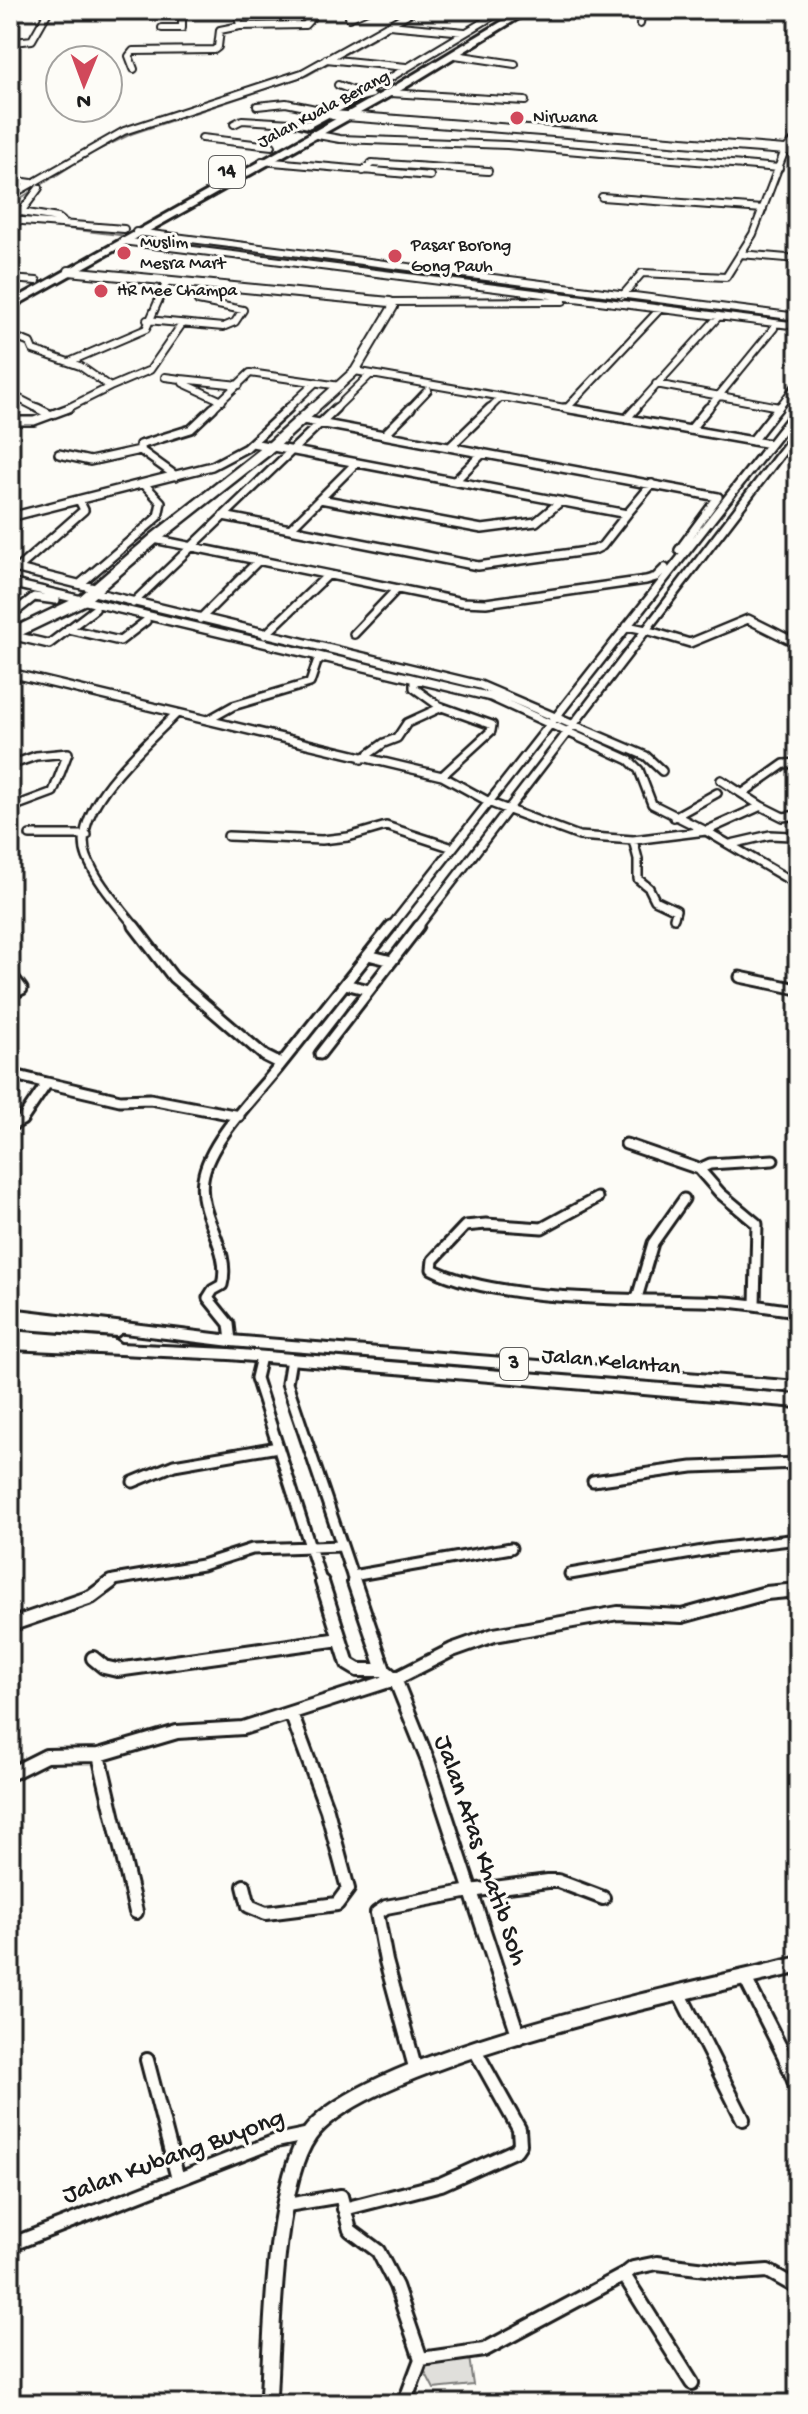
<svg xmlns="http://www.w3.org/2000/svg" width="808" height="2414" font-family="'Gochi Hand',sans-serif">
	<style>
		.green { fill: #e0dfdb; stroke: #7e7e7c; stroke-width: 2 }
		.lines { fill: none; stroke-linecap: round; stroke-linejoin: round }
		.stream { stroke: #797876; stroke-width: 2 }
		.street-far3-casing { stroke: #1c1c1c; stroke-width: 10 }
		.street-far2-casing { stroke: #1c1c1c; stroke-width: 12 }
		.street-far1-casing { stroke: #1c1c1c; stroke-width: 15 }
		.street-casing { stroke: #1c1c1c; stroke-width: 18 }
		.secondary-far2-casing { stroke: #1c1c1c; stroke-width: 12 }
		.secondary-far1-casing { stroke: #1c1c1c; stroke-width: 15 }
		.secondary-casing { stroke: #1c1c1c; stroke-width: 21 }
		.primary-casing { stroke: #1c1c1c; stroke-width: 6 }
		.highway-casing { stroke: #1c1c1c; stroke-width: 6 }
		.street-far3 { stroke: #fdfcf7; stroke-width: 6 }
		.street-far2 { stroke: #fdfcf7; stroke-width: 7 }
		.street-far1 { stroke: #fdfcf7; stroke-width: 9 }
		.street { stroke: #fdfcf7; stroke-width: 12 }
		.secondary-far2 { stroke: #fdfcf7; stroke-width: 8 }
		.secondary-far1 { stroke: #fdfcf7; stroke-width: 10 }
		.secondary { stroke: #fdfcf7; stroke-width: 15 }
		.primary { fill: #fdfcf7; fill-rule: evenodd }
		.highway { fill: #fdfcf7; fill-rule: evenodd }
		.poi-dot { fill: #d1495b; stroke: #fdfcf7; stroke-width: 3 }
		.labels { text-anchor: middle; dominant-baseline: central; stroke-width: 6; stroke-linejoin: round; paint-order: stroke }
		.far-street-label { font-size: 18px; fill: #1c1c1c; stroke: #fdfcf7 }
		.far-poi-label { font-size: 18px; fill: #1c1c1c; stroke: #fdfcf7; text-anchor: start }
		.shield { fill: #fdfcf7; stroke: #605f5e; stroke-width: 2 }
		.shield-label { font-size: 20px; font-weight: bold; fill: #1c1c1c }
		.street-label { font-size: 22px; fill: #1c1c1c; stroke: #fdfcf7 }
		.near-street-label { font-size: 26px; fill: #1c1c1c; stroke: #fdfcf7 }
	</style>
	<rect width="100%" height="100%" fill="#fdfcf7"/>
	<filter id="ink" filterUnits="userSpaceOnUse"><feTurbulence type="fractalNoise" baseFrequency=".0125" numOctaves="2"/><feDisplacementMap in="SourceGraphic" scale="16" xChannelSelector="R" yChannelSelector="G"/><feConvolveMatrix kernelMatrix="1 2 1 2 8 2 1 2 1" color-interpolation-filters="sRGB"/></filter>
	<g filter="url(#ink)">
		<path class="green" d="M469,2357L473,2385L434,2389L423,2368L435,2361Z"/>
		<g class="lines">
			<path class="stream" d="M94,152L131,134L308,75L424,10
				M77,162L88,156
				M10,205L71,166
				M10,209L26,218
				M44,226L128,236
				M135,237L798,322
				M10,578L73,593"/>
			<g class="street-far3-casing">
				<path id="street-far3" d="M161,10L205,13L230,10
					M237,10L240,26L305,25L315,14
					M604,10L638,13L641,15L640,24
					M349,18L367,10
					M389,25L465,32
					M162,28H182V12
					M10,50L14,42L32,40L49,10
					M455,55L515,64
					M326,59L406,67
					M134,69L129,56L133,51L214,50L218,47L220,30L240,26
					M338,85L362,94
					M390,93L525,101
					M355,99L503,10
					M257,106L286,103L330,112
					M234,124L242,120L309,124
					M312,134L340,139L507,145L779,168
					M202,138L272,146
					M262,161L430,176
					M363,171L372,163L488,171
					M10,180L32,183
					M39,188L21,212L58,218L62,221L59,224
					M10,196L124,131L302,73L415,10
					M602,197L763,209
					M10,220L124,229
					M136,232L798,317
					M122,241L798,326
					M740,254L798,259
					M10,279L37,281
					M622,296L642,273L726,277L753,234L785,150L798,137
					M390,302L563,301
					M147,320L223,327L235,322L243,310L198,301
					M10,335L30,343L33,350L80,366L110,387L150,370L182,324
					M69,362L146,329L167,281
					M355,371L576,410
					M165,377L181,379
					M656,384L779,407
					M10,394L41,410
					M222,401L183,383L181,379L239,385
					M567,408L661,308
					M64,410L110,387
					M211,410L250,373L340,386
					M286,410L316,382
					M334,410L371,374
					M409,410L428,390
					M488,410L501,397
					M634,410L719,316
					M707,410L774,328
					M777,410L798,383"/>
			</g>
			<g class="street-far2-casing">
				<path id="street-far2" d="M37,408L49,414
					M565,408L770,444
					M626,419L636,408
					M303,420L718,497L679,550
					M10,421H34L69,408
					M690,430L708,408
					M384,435L411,408
					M752,441L778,408
					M252,443L627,514L652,484
					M450,447L490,408
					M59,454L90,461L140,450
					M176,476L140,450V445L191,429L213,408
					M455,481L483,453
					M320,499L482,529L536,522L560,502
					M223,516L290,529L356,463
					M10,517L212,466L246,448L289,408
					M290,529L478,566L594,550L602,546L627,514
					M154,539L462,602L486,603L646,580L656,577L665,568
					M10,567L98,589
					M17,569L84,510L79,500
					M10,583L491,697L629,760L639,770L652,804L706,831L761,806L783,817L798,815
					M80,584L158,517L161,502L144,484
					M94,592L480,685L646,756L662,771
					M133,603L336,408
					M10,616L34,597L56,600
					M200,619L259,560
					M627,626L646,630L798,431
					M68,629L120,641L146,621
					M354,634L396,590
					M10,635L49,644L95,609
					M265,635L328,575
					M10,673L442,776L493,804L579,836L633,840L706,831L798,885
					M414,680V688L439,706L492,725L491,731L442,776
					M208,720L233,706L310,683L317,662L323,658
					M362,759L384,743L397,738L407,723L442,707
					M10,765L36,756L68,753L53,792L10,808
					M721,780L761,806
					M743,793L784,764L798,763
					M674,817L717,793
					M30,835H87
					M228,836L322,840L348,837L386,826L453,848
					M633,840L638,859V879L649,888L655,900L676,910L674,918
					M731,844L770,835L791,836
					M136,928C119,906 97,883 87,857C68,809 147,744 177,713
					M390,928L798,409
					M417,928L646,630L690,643L748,619L798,644"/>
			</g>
			<g class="street-far1-casing">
				<path id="street-far1" d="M134,926L173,977L265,1056L281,1064
					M368,955L392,961
					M10,973L22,989L10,995
					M740,977L798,989
					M345,984L369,990
					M320,1054L419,926
					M10,1074L47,1083
					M10,1126L22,1120L47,1083L120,1100L150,1099L239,1116
					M626,1144L699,1169
					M597,1198L542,1228L486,1224L465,1226L433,1260L432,1269C500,1304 645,1298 725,1302C749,1303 773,1309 798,1311
					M637,1298L653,1243L684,1199
					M755,1304L757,1224L720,1193L699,1169L710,1164L773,1160
					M231,1341L229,1324L208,1298L213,1290L222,1285C232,1248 197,1216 203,1179C208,1143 254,1097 277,1069C315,1021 353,973 391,926
					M261,1357L256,1378L322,1584
					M291,1359L287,1383L355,1584
					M593,1481L692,1467L798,1463
					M133,1482L174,1465L278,1447
					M570,1574L715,1549L798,1539
					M352,1576L511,1548
					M109,1584L114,1580L202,1565L252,1549L342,1546"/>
			</g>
			<g class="street-casing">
				<path id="street" d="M322,1582L348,1664L358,1670H384
					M354,1582L384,1670L395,1679L428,1761L519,2037
					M10,1625L91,1597L111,1582
					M93,1658L104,1667L117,1670L340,1639
					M99,1755L136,1912
					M10,1774L46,1756L99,1755L177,1732L243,1728L395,1679L452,1650L494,1635L618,1613L682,1616L766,1593L798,1590
					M244,1886L249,1906L266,1913L337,1904L348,1889L327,1810L291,1713
					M745,1978L784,2055L798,2091
					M680,1994L743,2119
					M147,2060L178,2179
					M416,2071L386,1961L377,1913L386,1907L470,1891L548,1881H558L603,1898
					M287,2205L341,2196L350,2230L378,2251L396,2286L421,2359L404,2404
					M344,2209L441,2184L516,2150L520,2144L519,2129L475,2050
					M10,2245L276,2141L310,2134
					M624,2275L633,2268L657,2263L739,2273L768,2271L798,2288
					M421,2359L484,2350L624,2275L692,2383"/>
			</g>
			<g class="secondary-far2-casing">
				<path id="secondary-far2" d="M333,115L798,151
					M69,271L390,302L393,307L355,371L312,410"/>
			</g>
			<g class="secondary-far1-casing">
				<path id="secondary-far1" d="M10,635L83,600L154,539L271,447L314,408"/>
			</g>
			<g class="secondary-casing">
				<path id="secondary" d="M268,2404C272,2340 273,2186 309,2135C364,2057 698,1989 798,1965"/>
			</g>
			<g class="primary-casing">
				<path id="primary" d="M10,1318L117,1326L124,1331L117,1336L10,1328Z
					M10,1331L113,1339L120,1344L113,1349L10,1341Z"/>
			</g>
			<g class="highway-casing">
				<path id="highway" d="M521,10H532L403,89L10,309V302L396,85Z
					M370,92L375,95L373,97L358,101L308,128L300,126L352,97Z
					M10,1309L231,1336L798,1382V1392L231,1346L10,1319Z
					M10,1339L229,1349L798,1395V1407L229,1359L10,1349Z"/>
			</g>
			<use href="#street-far3" class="street-far3"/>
			<use href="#street-far2" class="street-far2"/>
			<use href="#street-far1" class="street-far1"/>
			<use href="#street" class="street"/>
			<use href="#secondary-far2" class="secondary-far2"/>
			<use href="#secondary-far1" class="secondary-far1"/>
			<use href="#secondary" class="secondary"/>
			<use href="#primary" class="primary"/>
			<use href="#highway" class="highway"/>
		</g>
	</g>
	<g class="poi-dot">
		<circle cx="517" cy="118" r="8"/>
		<circle cx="124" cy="253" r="8"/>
		<circle cx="395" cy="256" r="8"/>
		<circle cx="101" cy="291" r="8"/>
	</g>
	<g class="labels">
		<g class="far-street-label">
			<text transform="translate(324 110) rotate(-28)">Jalan Kuala Berang</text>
		</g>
		<g class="far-poi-label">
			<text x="533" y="118">Nirwana</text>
			<text x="140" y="243">Muslim<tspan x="140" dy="21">Mesra Mart</tspan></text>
			<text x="411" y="246">Pasar Borong<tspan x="411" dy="21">Gong Pauh</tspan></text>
			<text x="117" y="291">HR Mee Champa</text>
		</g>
		<g class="shield">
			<rect x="209" y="156" width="36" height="32" rx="6"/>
			<rect x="500" y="1348" width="28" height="32" rx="6"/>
		</g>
		<g class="shield-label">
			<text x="227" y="172">14</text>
			<text x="514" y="1364">3</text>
		</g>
		<g class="street-label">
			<text transform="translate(611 1363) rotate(5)">Jalan Kelantan</text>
		</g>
		<g class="near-street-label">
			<text transform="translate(479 1851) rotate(71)">Jalan Atas Khatib Soh</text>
			<text transform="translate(174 2158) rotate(-20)">Jalan Kubang Buyong</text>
		</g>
	</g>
	<rect width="808" height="2414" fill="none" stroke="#fdfcf7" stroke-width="40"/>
	<rect x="20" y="20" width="768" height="2374" fill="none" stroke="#1c1c1c" stroke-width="3" filter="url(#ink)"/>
	<g transform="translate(84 84) rotate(181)"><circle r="38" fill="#fdfcf7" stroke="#a3a29f" stroke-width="2"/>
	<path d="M0-6L14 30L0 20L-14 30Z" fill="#d1495b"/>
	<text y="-12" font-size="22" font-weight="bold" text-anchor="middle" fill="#1c1c1c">N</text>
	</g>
</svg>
